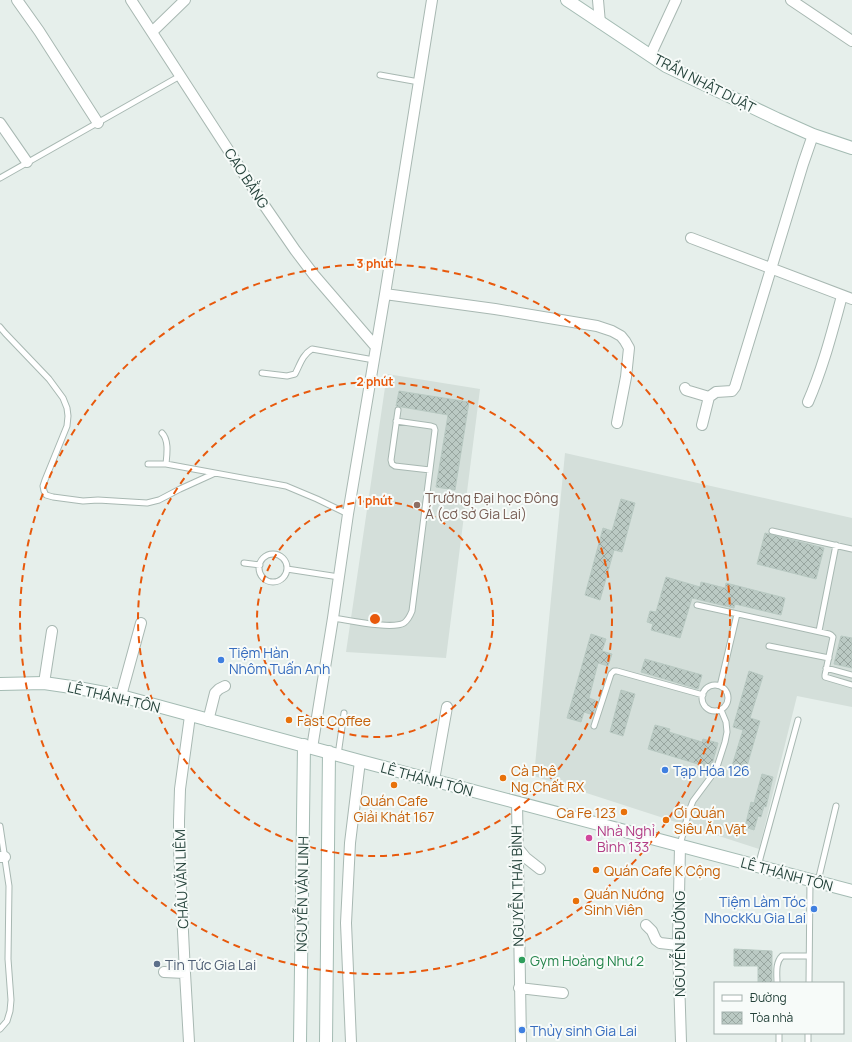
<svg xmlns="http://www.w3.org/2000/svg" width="852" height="1042" font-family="Manrope,sans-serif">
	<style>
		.built { fill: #d4dfda }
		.building { fill: url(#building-cross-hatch); stroke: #b8c9c2 }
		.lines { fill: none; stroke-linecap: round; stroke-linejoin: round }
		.lane-casing { stroke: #a8b8b2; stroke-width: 7 }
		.street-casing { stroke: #a8b8b2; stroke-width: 12 }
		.secondary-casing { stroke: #a4bbb3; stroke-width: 14 }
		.lane { stroke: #fff; stroke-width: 5 }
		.street { stroke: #fff; stroke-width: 10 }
		.secondary { stroke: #fff; stroke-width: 12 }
		.ring { fill: none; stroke: #e8590c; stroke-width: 2; stroke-dasharray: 7 5 }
		.education-dot { fill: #8d6e63; stroke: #f7fbf9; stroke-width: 1.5 }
		.shop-dot { fill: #3f7fe0; stroke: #f7fbf9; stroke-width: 1.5 }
		.food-dot { fill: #e8710a; stroke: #f7fbf9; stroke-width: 1.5 }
		.hotel-dot { fill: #d1479c; stroke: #f7fbf9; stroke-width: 1.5 }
		.leisure-dot { fill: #2e9e5b; stroke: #f7fbf9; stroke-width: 1.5 }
		.service-dot { fill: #5c6f8a; stroke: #f7fbf9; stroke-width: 1.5 }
		.labels { text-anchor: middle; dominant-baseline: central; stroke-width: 4; stroke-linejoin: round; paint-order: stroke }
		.street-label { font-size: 14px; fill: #24423a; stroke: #f7fbf9 }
		.education-label { font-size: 14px; fill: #785e54; stroke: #f7fbf9; text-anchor: start }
		.shop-label { font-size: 14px; fill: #366cbe; stroke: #f7fbf9; text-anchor: start }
		.food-label { font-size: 14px; fill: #c56008; stroke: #f7fbf9; text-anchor: start }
		.hotel-label { font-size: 14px; fill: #b23c85; stroke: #f7fbf9; text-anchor: start }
		.leisure-label { font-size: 14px; fill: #27864d; stroke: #f7fbf9; text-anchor: start }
		.service-label { font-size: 14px; fill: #4e5e75; stroke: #f7fbf9; text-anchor: start }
		.centre { fill: #e8590c; stroke: #f7fbf9; stroke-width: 2 }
		.ring-label { font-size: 12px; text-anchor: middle; font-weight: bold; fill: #e8590c; stroke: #f7fbf9; stroke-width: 4; stroke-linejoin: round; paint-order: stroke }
	</style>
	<defs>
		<pattern id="building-cross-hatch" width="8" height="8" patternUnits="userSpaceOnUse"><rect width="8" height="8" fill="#bbcac4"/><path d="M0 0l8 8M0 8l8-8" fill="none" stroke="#98a6a0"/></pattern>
	</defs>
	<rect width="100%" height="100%" fill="#e6efeb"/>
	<path class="built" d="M387,374L480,389L446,658L346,652Z
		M565,453L852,518V707L797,696L759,849L534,776Z"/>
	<path class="building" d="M399,391L469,402L455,490L436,487L448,415L396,406Z
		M621,499L635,503L622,552L614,550L600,600L585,595L603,528L612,531Z
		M765,533L824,548L816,579L757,564Z
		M666,577L700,587L701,582L725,588L726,583L785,598L781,615L735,604L734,608L692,598L680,638L651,630L653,624L647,622L650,611L656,612Z
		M591,634L606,639L602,651L612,654L608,666L598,663L589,698L597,701L593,715L584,712L581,722L567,718Z
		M841,636L852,638V668L834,664Z
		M645,659L702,675L698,689L641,672Z
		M749,671L763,676L750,718L760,721L745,773L731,769L743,730L733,727Z
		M621,690L635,694L623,736L610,732Z
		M655,725L670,729L669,732L702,742L703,739L718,743L711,768L648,749Z
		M762,774L773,777L766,807L764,806L761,817L758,816L754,830L745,827L751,802L754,803Z
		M734,949L772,951V983H758V966H734Z"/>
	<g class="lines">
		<g class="lane-casing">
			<path id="lane" d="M380,75L419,82
				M0,178L180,76
				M0,327L5,333L49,379L63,398L67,408L68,416L67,426L45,480L43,486L44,491L46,495L53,497L83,501L98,500L147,503L159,500L180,489L213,474
				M262,373L287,376L295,374C300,365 302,355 312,349L374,360
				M398,410L391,460L392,464L395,466L430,470
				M162,433C169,440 167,454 166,464
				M148,464H166L286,486L317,499L348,514
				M772,531L852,549
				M259 568a14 14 0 1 1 28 0a14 14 0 1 1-28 0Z
				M244,563L260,565
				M287,569L339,577
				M697,605L829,634L831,635L833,637L825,675V677L852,685
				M333,618C348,620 392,630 404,623C408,620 410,616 412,611L435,430L434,427L431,426L396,421
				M819,631L836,545
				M769,646L829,658
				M826,668L852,675
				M702 698a13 13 0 1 1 26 0a13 13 0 1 1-26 0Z
				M720,686L737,614
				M594,726L611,674L614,671H617L703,695
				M338,755L344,713
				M0,826L9,886L8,959L11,1000L10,1011L7,1021L0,1029
				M680,845L689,811L693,801L716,770L725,742L727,732L726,722L721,710
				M758,866L798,720
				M818,881L836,806
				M777,983C777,974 775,963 782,956H809
				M809,983L810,881
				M779,1033V1042
				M808,1042V1033"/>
		</g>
		<g class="street-casing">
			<path id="street" d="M17,0L39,31L98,123
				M131,0L264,205L295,250L314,275L376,347
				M598,0L600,23
				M791,0L852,41
				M152,32L185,0
				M650,56L676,0
				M0,123L27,162
				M691,238L852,299
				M385,294L495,309L597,326L612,331L621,336L625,341L629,348L626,377L617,423
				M685,388L686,390L689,391L709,397
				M808,402C823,368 832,332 842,296
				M702,425L709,397L716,392L732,391L735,387L803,164L813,135
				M44,683L52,631
				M121,696L141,623
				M208,721L215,693L219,689L225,686
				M312,748L333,618L348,514L385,294L432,0
				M434,780L447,707
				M517,802L521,1042
				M680,846L678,945L681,1042
				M517,847L526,858L540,869
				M0,857H5
				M646,925L652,931L656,940L660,943L678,945
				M164,972L185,973
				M519,988L563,993
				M189,1042L185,973L179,849V821L180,789L190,716
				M351,1042L346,923L350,843L360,761"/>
		</g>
		<g class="secondary-casing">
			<path id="secondary" d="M567,0L666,66L777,119L813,135L852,148
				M0,684L44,683L78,688L121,696L360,761L852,891
				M300,1042L304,745
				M326,1042L329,752"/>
		</g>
		<use href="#lane" class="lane"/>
		<use href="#street" class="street"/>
		<use href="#secondary" class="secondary"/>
	</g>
	<g class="ring">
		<circle cx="375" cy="619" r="118"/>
		<circle cx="375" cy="619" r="237"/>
		<circle cx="375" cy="619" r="355"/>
	</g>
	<circle class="education-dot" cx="417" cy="505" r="4"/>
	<g class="shop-dot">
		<circle cx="221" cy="660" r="4"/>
		<circle cx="665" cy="770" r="4"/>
		<circle cx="814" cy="909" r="4"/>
		<circle cx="522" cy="1030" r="4"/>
	</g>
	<g class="food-dot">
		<circle cx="289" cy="720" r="4"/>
		<circle cx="503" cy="778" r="4"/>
		<circle cx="394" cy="785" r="4"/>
		<circle cx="624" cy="812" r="4"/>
		<circle cx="666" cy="820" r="4"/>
		<circle cx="596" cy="870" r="4"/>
		<circle cx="576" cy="901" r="4"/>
	</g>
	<circle class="hotel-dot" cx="589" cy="838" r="4"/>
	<circle class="leisure-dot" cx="522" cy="960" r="4"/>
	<circle class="service-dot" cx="157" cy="964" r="4"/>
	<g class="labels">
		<g class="street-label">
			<text transform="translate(705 83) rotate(27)">TRẦN NHẬT DUẬT</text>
			<text transform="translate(247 178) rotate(57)">CAO BẰNG</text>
			<text transform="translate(114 697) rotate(13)">LÊ THÁNH TÔN</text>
			<text transform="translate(427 779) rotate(15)">LÊ THÁNH TÔN</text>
			<text transform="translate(787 874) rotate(15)">LÊ THÁNH TÔN</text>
			<text transform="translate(181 879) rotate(-92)">CHÂU VĂN LIÊM</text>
			<text transform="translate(517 886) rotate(-91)">NGUYỄN THÁI BÌNH</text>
			<text transform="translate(302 894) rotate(-89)">NGUYỄN VĂN LINH</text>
			<text transform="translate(679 944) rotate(-90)">NGUYỄN ĐƯỜNG</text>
		</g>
		<g class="education-label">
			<text x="425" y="497">Trường Đại học Đông<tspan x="425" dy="16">Á (cơ sở Gia Lai)</tspan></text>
		</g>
		<g class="shop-label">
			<text x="229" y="652">Tiệm Hàn<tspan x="229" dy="16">Nhôm Tuấn Anh</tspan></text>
			<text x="673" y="770">Tạp Hóa 126</text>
			<text x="806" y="901" text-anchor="end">Tiệm Làm Tóc<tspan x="806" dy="16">NhockKu Gia Lai</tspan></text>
			<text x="530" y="1030">Thủy sinh Gia Lai</text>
		</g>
		<g class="food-label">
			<text x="297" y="720">Fast Coffee</text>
			<text x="511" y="770">Cà Phê<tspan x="511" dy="16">Ng.Chất RX</tspan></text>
			<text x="394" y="800" text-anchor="middle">Quán Cafe<tspan x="394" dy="16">Giải Khát 167</tspan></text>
			<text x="616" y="812" text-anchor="end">Ca Fe 123</text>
			<text x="674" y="812">Ơi Quán<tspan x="674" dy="16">Siêu Ăn Vặt</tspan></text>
			<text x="604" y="870">Quán Cafe K Cộng</text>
			<text x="584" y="893">Quán Nướng<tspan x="584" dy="16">Sinh Viên</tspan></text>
		</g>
		<g class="hotel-label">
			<text x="597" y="830">Nhà Nghỉ<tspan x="597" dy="16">Bình 133</tspan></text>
		</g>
		<g class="leisure-label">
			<text x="530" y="960">Gym Hoàng Như 2</text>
		</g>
		<g class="service-label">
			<text x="165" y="964">Tin Tức Gia Lai</text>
		</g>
	</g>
	<circle cx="375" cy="619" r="6" class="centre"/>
	<g class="ring-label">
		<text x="375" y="268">3 phút</text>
		<text x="375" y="386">2 phút</text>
		<text x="375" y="505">1 phút</text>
	</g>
	<rect x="714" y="982" width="130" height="52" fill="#f7fbf9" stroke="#a3b1ad"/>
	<rect x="722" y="995" width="20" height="6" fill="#ffffff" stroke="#a3b1ad"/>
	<text x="750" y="1002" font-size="12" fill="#24423a">Đường</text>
	<rect x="722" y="1012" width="20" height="12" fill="url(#building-cross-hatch)" stroke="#a3b1ad"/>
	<text x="750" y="1022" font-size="12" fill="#24423a">Tòa nhà</text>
</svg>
